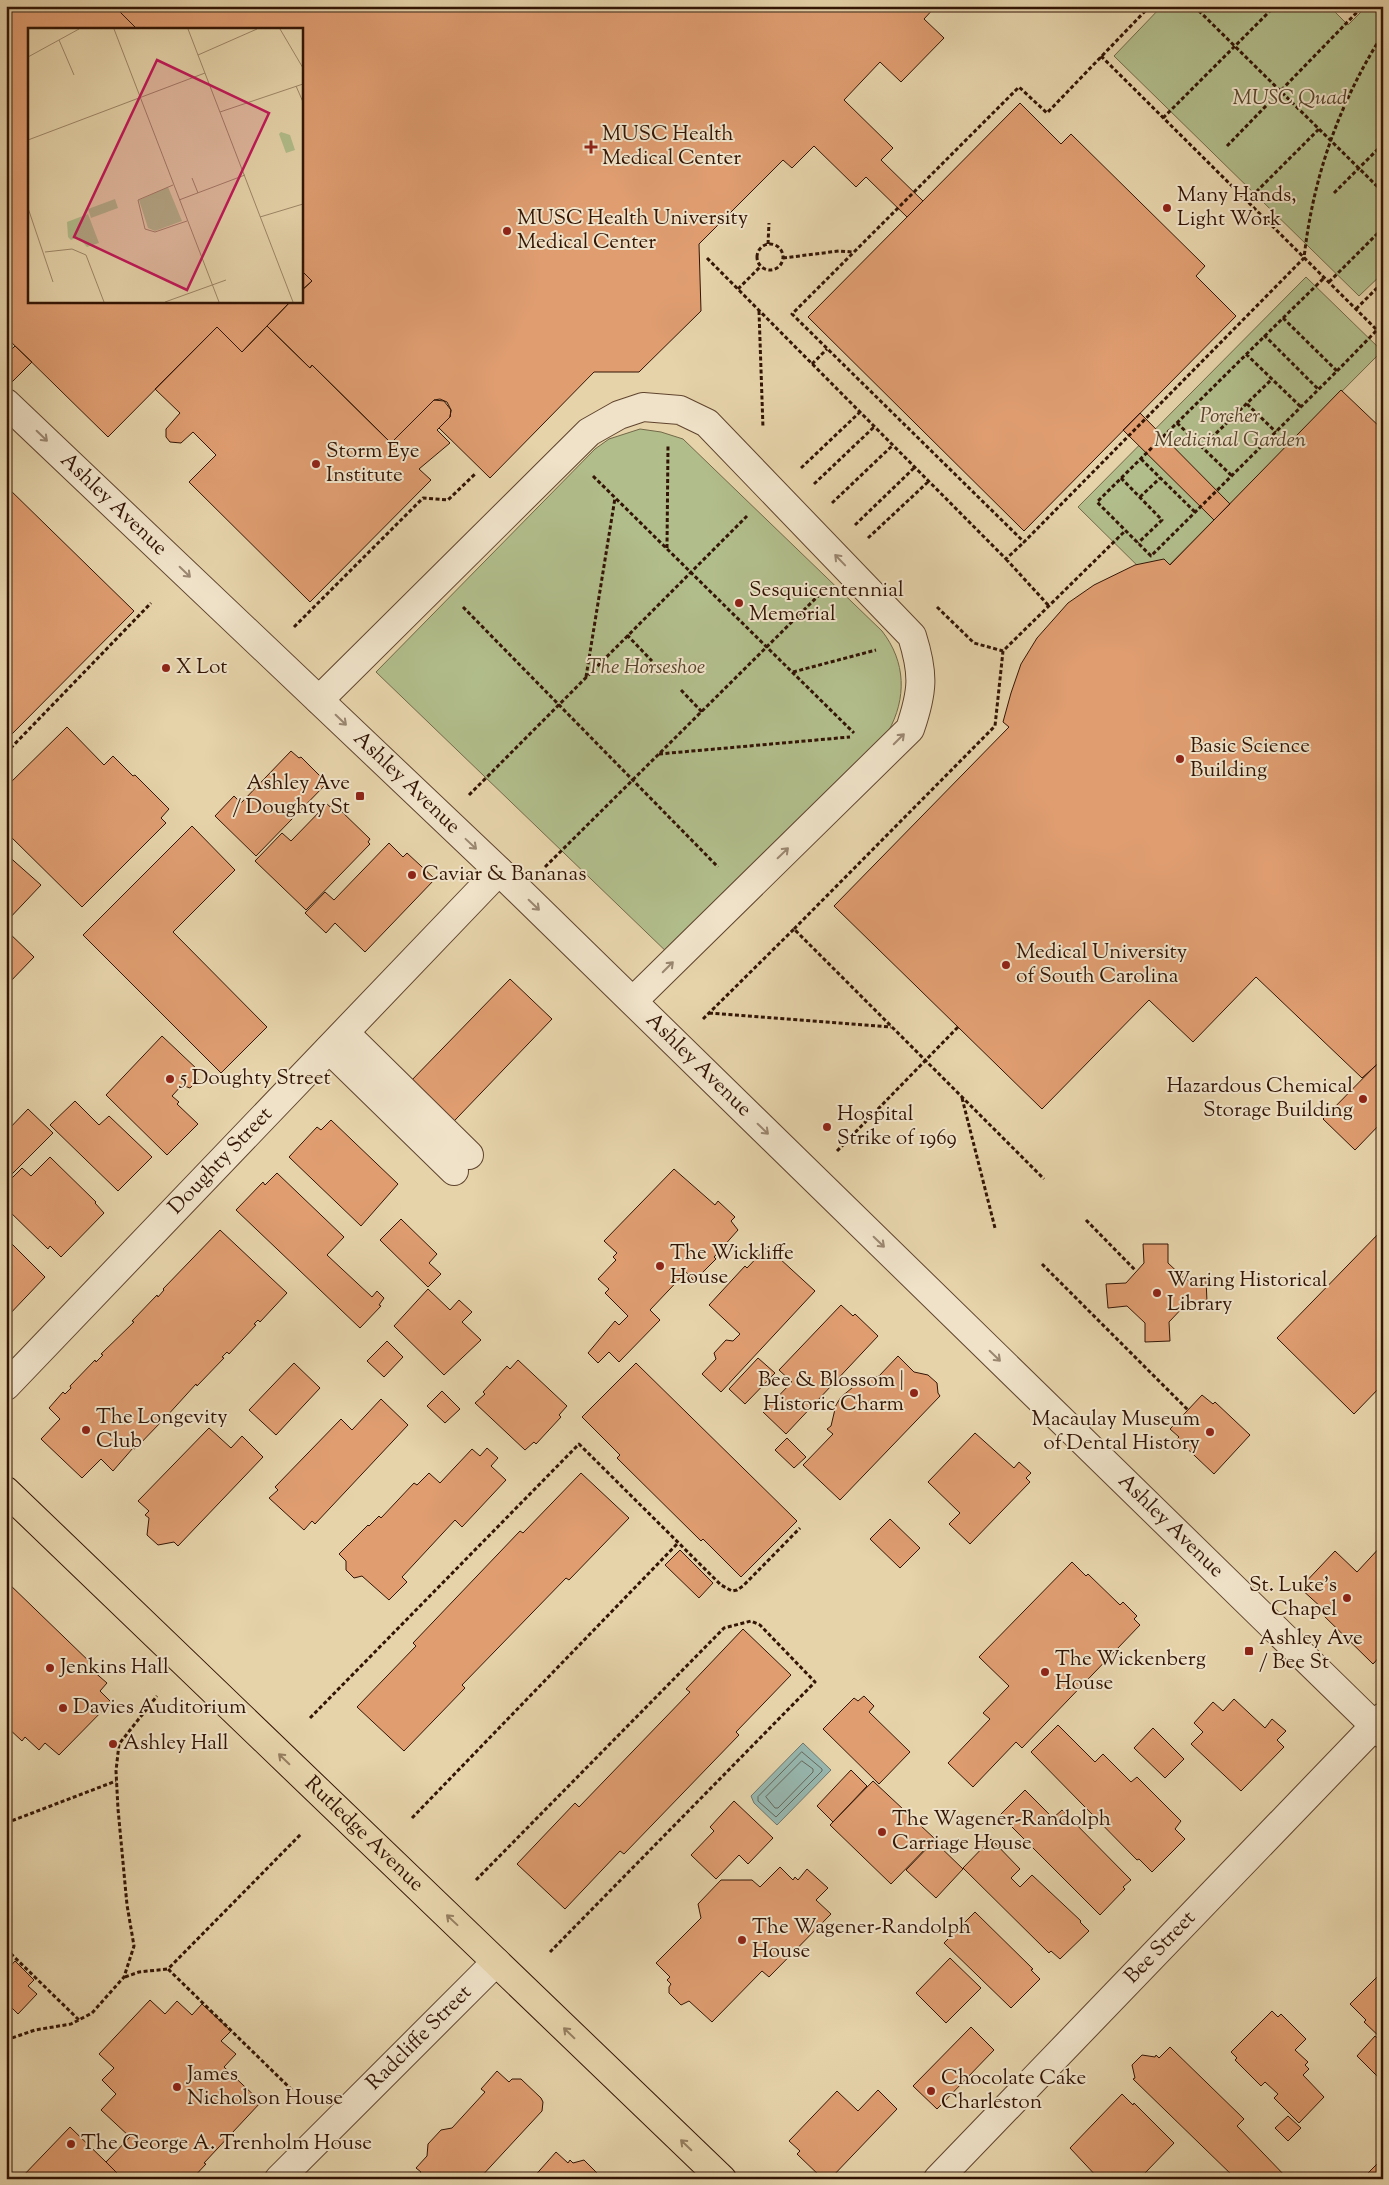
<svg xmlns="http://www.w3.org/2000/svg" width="1389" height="2185" font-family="'Sorts Mill Goudy',serif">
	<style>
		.green { fill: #b1bd8b; stroke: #726948 }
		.water { fill: #97b7af; stroke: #6f766b }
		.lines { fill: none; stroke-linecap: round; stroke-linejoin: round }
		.shore { stroke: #65665a; stroke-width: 1 }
		.building { fill: #df9d70; stroke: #331505 }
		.minor-casing { stroke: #60442e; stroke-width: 30 }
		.major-casing { stroke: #331505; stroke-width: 30 }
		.path { stroke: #331505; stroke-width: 3; stroke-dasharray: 4 2.5; stroke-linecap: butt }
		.minor { stroke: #efe2c8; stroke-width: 28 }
		.major { stroke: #e6d3aa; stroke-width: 28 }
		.oneway { stroke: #9a8670 }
		.oneway2 { stroke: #957e60 }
		.poi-dot { fill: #8f2418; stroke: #efe2c8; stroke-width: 2 }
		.labels { text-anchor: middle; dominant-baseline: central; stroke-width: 4; stroke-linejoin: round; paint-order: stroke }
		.park-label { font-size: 21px; font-style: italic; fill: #59472d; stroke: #efe2c8 }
		.poi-label { font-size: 21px; fill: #331505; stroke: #efe2c8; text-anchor: start }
		.street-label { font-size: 21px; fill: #331505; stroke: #efe2c8 }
		.inset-road { fill: none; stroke: #9e8768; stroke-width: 1 }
		.view { fill: #c2185b; fill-opacity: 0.15; stroke: #c2185b; stroke-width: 2.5 }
		.inset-edge { fill: none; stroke: #331505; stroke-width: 2.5 }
	</style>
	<rect width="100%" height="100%" fill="#e6d3aa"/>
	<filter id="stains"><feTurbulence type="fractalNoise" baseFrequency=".004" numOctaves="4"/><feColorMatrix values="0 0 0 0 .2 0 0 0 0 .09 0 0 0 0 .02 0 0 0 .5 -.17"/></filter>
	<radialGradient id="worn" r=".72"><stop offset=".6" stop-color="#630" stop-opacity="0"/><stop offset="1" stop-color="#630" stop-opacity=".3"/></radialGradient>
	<path class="green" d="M1162,6H1329L1348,25L1367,6H1383V273L1359,296L1114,56Z
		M1306,277L1382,351L1153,581L1078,507Z
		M640,429L661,432L683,439L882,631C906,662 907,698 888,732L673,958L376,672L595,449L609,439Z"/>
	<path class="water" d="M803,1743L831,1770L777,1825L754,1803L751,1796Z"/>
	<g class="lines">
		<path class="shore" d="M802,1752L822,1769V1771L776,1817L758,1801V1797Z
			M802,1761L813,1769V1772L778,1808H775L766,1797Z"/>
	</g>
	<path class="building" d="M6,6H114L137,29H29V301H291L242,352L217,327L108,437L6,337V322L11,317L6,312Z
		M114,6H936L924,19L944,38L901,82L880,62L844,100L893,148L881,160L923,201L907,217L866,177L856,187L814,146L792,168L783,160L699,244L701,311L639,372H594L490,478L439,428L450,417L451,410L447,402L440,399L434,400L391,443L312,365L310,368L267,326L291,301H301V291L312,281L301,270V29H137Z
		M1020,103L1061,144L1071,134L1205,266L1196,276L1236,316L1024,531L808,317Z
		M301,270L312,281L301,291Z
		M267,326L310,368L312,365L391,443L434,400L444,401L451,410L450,417L437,430L450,443L419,469L431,480L310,602L189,482L216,455L193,432L181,443L170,442L166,437V429L180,413L155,389L217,327L242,352Z
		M15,346L32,362L6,388V355Z
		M1341,390L1383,430V791L1377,796L1383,801V1059L1362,1078L1256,977L1193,1042L1149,1000L1042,1109L834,906L1009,727L1003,722L1011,693L1021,664L1037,638L1068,603L1094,585L1135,565L1164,559L1170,565Z
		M1140,413L1230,504L1214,520L1123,430Z
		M6,486L134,611L6,740Z
		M67,727L104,765L113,756L133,776L135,775L169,809L161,818L166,823L82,907L6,832V787Z
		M291,751L299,758L301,757L327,783L256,856L215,816L234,796L241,803Z
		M327,804L336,812L339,809L370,839L368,842L370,844L306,910L255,861L282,833L291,841Z
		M192,826L235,870L173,932L267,1027L221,1073L83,935Z
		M389,843L403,857L407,853L435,879L365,952L335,923L326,933L305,913L325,892L334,900Z
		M6,854L41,885L6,922Z
		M6,930L34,957L6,986Z
		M510,979L552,1019L434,1142L408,1084Z
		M162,1036L198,1070L196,1072L198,1080L190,1088L182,1085L172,1096L179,1102L177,1104L198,1124L167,1155L106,1095Z
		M1382,1059L1383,1121L1355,1150L1323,1119Z
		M75,1101L99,1125L109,1116L152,1157L118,1191L50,1125Z
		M28,1109L53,1133L6,1180V1132Z
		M331,1120L398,1184L361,1226L289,1157L317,1127L321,1130Z
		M50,1157L96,1202L95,1203L104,1213L61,1257L50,1246L48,1249L6,1208V1184L22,1168L31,1176Z
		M674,1169L715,1205L718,1201L735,1217L731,1221L738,1230L714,1257L716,1259L694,1281L686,1272L650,1310L660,1320L619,1362L609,1352L598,1363L588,1353L615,1321L619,1325L628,1316L605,1293L609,1289L598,1279L616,1260L613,1257L617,1253L604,1241Z
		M277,1173L344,1237L327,1255L372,1297L377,1291L384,1298L379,1305L381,1306L360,1328L236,1210L263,1182L265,1185Z
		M401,1219L437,1254L429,1263L441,1274L428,1287L380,1240Z
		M1383,1229V1384L1354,1414L1277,1338Z
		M220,1230L287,1293L260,1322L258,1320L254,1324L256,1325L229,1354L227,1352L222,1357L224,1358L197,1386L196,1384L166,1417L164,1415L160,1420L161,1422L135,1449L133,1448L113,1471L101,1459L82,1478L41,1439L60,1419L49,1408L63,1392L65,1394L71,1388L70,1386L95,1360L96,1362L103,1355L101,1354L134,1322L132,1321L157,1295L158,1297L164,1290L163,1289Z
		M6,1238L45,1277L6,1318Z
		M1143,1244H1168V1263L1186,1280L1206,1279L1207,1302L1187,1303L1169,1322L1170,1341L1145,1342V1323L1127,1306L1108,1308L1106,1284L1126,1283L1144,1263Z
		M767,1247L815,1291L721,1392L702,1374L716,1359L714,1353L726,1340L733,1341L740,1334L709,1305L745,1266L747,1268Z
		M428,1289L450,1310L459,1300L472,1312L462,1322L481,1340L444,1375L394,1326Z
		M841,1305L853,1316L855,1314L878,1336L786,1434L763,1412L792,1382L779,1370Z
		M387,1341L403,1357L384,1377L367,1361Z
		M898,1356L914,1372L928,1375L937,1383L938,1393L940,1396L840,1500L803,1465L833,1434L827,1429L831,1426L836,1405L841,1397L858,1383L879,1376Z
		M758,1358L775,1373L745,1404L729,1389Z
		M518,1360L567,1406L559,1415L561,1417L536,1444L534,1442L525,1450L475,1403L485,1394L483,1392L507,1366L510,1369Z
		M294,1363L320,1388L276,1435L249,1410Z
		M636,1363L797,1521L741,1577L703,1539L701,1541L617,1458L620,1455L582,1417Z
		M442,1391L460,1409L445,1423L427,1406Z
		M1202,1395L1213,1404L1215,1402L1250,1435L1214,1474L1177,1439L1179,1437L1170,1429Z
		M381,1399L408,1425L315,1524L312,1521L304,1530L269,1498L278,1490L275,1487L341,1419L352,1430Z
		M209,1428L231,1448L242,1436L263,1457L178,1546L174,1542L158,1545L147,1535L149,1518L145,1515L149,1511L138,1501Z
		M975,1433L1014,1468L1019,1462L1031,1473L1026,1478L1030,1482L970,1544L949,1524L960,1513L928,1482Z
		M787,1438L806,1457L794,1468L775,1450Z
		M487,1448L498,1458L491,1466L506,1480L462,1527L455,1520L402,1577L407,1582L389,1600L362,1576L354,1578L346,1570V1561L339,1554L368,1525L369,1526L379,1516L381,1518L414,1483L417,1485L429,1473L440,1483L472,1449L480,1456Z
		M581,1473L629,1518L569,1580L566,1578L462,1685L465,1688L404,1751L357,1707L416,1646L413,1643L520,1531L523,1533Z
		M890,1519L920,1548L900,1568L870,1539Z
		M1383,1544V1653L1373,1664L1319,1611L1322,1608L1300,1588L1335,1551L1357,1572Z
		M680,1550L713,1583L699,1598L665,1565Z
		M1072,1562L1086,1576L1088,1574L1120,1605L1123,1602L1137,1616L1134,1619L1140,1625L1022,1748L1016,1742L973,1787L948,1763L990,1719L983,1713L1009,1686L979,1657Z
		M6,1581L95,1667L92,1670L107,1683L100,1691L111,1702L59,1755L45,1743L39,1750L25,1737L22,1741L6,1726Z
		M743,1629L791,1675L736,1732L739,1735L624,1854L620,1851L565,1909L517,1864L575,1803L579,1807L690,1692L686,1689Z
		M864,1696L874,1706L869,1712L910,1752L879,1784L823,1729L854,1698L858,1701Z
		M1234,1699L1265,1728L1272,1719L1286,1731L1277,1740L1284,1747L1241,1791L1191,1744L1203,1732L1194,1723L1213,1702L1223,1711Z
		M1058,1725L1095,1762L1103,1754L1131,1782L1137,1777L1181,1821L1175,1829L1185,1839L1152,1872L1139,1859L1137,1860L1031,1752Z
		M1153,1728L1184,1759L1165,1778L1134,1748Z
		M851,1770L867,1786L833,1822L817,1806Z
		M873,1781L935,1839L891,1884L830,1825Z
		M1025,1790L1053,1818L1062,1810L1131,1880L1123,1887L1125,1889L1100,1915L1000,1815Z
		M734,1801L773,1838L748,1864L739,1855L716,1879L691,1855L714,1831L710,1827Z
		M991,1839L1020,1869L1011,1878L1020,1887L1032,1875L1081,1921L1080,1922L1089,1931L1060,1959L1051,1951L1049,1953L963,1868Z
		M934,1841L963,1869L936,1898L906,1870Z
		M780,1867L793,1880L795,1877L798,1880L807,1869L828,1888L816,1900L831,1914L769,1977L762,1971L712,2022L689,2001L681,2005L669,1993V1987L671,1984L667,1980L670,1977L656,1963L701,1918L698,1904L721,1880H752L760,1887Z
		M975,1912L1033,1969L1031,1970L1040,1979L1011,2008L944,1943Z
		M950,1958L981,1988L946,2023L916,1993Z
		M15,1961L34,1980L28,1986L37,1994L18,2014L10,2006L6,2010V1971Z
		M1383,1971V2040L1364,2022L1366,2020L1350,2004Z
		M150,2000L165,2014L177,2001L192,2015L202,2004L231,2031L221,2041L236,2054L224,2067L261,2102L204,2163L206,2164L192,2179H123L106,2162L130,2137L101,2110L116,2094L102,2080L114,2068L99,2054Z
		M1272,2011L1278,2017L1281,2014L1306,2039L1295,2050L1308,2062L1305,2065L1309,2069L1303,2075L1324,2097L1299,2123L1274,2098L1278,2094L1265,2082L1261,2086L1235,2060L1237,2058L1231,2052Z
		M971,2027L994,2050L937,2109L913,2086Z
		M1375,2036L1383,2043V2082L1357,2056Z
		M1170,2047L1244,2119L1237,2126L1288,2179H1236L1133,2079L1135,2078L1132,2065L1142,2055L1155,2057L1156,2055L1159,2058Z
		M497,2071L509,2082L512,2079H521L541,2098L543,2102L542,2111L479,2179H415L421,2172L416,2168L427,2156L428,2144L441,2130L452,2128L485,2092L481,2089Z
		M878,2090L897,2109L830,2179H823L797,2154L800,2151L789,2141L837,2091L858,2111Z
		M1122,2094L1133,2105L1134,2103L1174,2143L1145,2173L1151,2179H1099L1070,2148Z
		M1288,2116L1301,2128L1288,2141L1275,2128Z
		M70,2127L106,2162L123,2179H20Z
		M556,2152L568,2163L570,2160L573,2163L584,2160L597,2173L596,2179H532Z
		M1383,2158V2179H1362Z"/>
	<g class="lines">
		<g class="minor-casing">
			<g id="minor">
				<path id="s1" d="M6,403L499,871L1383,1734"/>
				<path d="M319,700L589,432L619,415L643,407L680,410L707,423L912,636C924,674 923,691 910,729L633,1001"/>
				<path d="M345,1033L469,1155"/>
				<path d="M329,1049L454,1171"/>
				<path id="s2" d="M6,1386L499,871"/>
				<path id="s3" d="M279,2179L496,1962"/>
				<path id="s4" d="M938,2179L1383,1717"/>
			</g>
		</g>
		<g class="major-casing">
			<g id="major">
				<path id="s5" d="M6,1491L722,2179"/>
			</g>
		</g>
		<path class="path" d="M1150,6L1047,113L1019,87L792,314L1024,542L1304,258C1313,177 1339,103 1383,34
			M1194,6L1383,192
			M1101,56L1383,336
			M1163,118L1275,6
			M1227,146L1363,6
			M1334,193L1383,144
			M1247,201L1319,129
			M768,244L769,223
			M757 257a13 13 0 1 1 26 0a13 13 0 1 1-26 0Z
			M707,258L1006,559L1024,542
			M783,258L839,251L853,252
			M1329,282L1383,228
			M738,289L761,266
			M1356,309L1383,282
			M759,311L763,428
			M1283,318L1337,371L1151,556L1097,502Z
			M1283,318L1324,278
			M1264,335L1318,389
			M1246,354L1301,407
			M812,364L827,349
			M1337,371L1377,330
			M1247,404L1276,432
			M1177,423L1232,476
			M1202,447L1272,379
			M1141,459L1195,512
			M801,468L860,412
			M593,476L854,733
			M1121,478L1162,520L1138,543
			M814,484L874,427
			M1140,497L1160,478
			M832,503L893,445
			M855,525L915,467
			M868,538L929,481
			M667,548L668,445
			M1006,559L1049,606
			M463,607L718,867
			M937,607L974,643L1003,651
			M294,627L423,498L448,500L476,473
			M627,635L652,661
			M793,672L876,650
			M586,677L615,498
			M681,690L702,712
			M6,753L151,603
			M659,754L850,737
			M469,795L747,516
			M545,867L821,593
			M794,929L995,726L1003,651L1125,531
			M709,1013L891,1027
			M703,1019L794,929L1044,1179
			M962,1098L995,1228
			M837,1151L958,1027
			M1086,1220L1136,1271
			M1042,1264L1188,1410
			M310,1718L579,1444L721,1585L732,1591L737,1590L743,1586L800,1528
			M412,1818L678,1543
			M6,1823L116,1781
			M476,1880L724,1628L751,1621L760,1625L815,1682L550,1952
			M6,1949L79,2020
			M125,1977L139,1972L168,1969
			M6,2040L35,2030L71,2024L92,2013L124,1977L134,1946L127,1905L118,1809L116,1771L119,1744L157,1696
			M292,2090L168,1969L301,1834"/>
		<use href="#minor" class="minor"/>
		<use href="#major" class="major"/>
	</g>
	<defs><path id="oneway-shaft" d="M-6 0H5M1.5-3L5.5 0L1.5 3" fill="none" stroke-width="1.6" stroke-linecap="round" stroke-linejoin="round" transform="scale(1.25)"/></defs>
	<g class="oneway">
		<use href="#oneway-shaft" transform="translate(42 436) rotate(44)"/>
		<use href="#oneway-shaft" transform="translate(840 560) rotate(-134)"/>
		<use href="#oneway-shaft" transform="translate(185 572) rotate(44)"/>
		<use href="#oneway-shaft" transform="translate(341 720) rotate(44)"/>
		<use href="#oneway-shaft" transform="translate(899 739) rotate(-45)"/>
		<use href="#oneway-shaft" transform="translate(471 844) rotate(43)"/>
		<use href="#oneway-shaft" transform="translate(783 853) rotate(-44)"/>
		<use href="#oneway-shaft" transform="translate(534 905) rotate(44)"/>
		<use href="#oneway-shaft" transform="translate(668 967) rotate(-45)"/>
		<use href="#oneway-shaft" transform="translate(763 1129) rotate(44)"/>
		<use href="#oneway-shaft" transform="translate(879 1242) rotate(44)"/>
		<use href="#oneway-shaft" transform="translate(995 1356) rotate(44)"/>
	</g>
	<g class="oneway2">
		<use href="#oneway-shaft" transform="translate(284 1759) rotate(-136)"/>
		<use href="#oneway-shaft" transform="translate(452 1920) rotate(-137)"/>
		<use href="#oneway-shaft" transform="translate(569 2033) rotate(-136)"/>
		<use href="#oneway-shaft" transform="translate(686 2145) rotate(-136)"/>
	</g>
	<g class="poi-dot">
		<path d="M588.5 139.5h5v5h5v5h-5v5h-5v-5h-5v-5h5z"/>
		<circle cx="1167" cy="208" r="5"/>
		<circle cx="507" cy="231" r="5"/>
		<circle cx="316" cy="464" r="5"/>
		<circle cx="739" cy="603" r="5"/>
		<circle cx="166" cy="668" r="5"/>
		<circle cx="1180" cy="759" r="5"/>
		<rect x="355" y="791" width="10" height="10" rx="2.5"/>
		<circle cx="412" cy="875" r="5"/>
		<circle cx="1006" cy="965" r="5"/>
		<circle cx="170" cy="1079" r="5"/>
		<circle cx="1363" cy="1099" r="5"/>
		<circle cx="827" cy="1127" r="5"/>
		<circle cx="660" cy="1266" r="5"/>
		<circle cx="1157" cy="1293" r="5"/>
		<circle cx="914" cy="1393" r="5"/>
		<circle cx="86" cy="1430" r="5"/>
		<circle cx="1210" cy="1432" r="5"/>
		<circle cx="1347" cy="1598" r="5"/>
		<rect x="1244" y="1646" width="10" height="10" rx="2.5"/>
		<circle cx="50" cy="1668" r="5"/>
		<circle cx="1045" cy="1672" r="5"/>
		<circle cx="63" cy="1708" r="5"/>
		<circle cx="113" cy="1744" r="5"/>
		<circle cx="882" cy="1832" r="5"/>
		<circle cx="742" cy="1940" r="5"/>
		<circle cx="177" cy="2087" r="5"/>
		<circle cx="931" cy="2091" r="5"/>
		<circle cx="71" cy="2144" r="5"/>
	</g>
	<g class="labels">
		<g class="park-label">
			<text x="1290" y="99">MUSC Quad</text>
			<text x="1230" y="417">Porcher<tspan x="1230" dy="24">Medicinal Garden</tspan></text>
			<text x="646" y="668">The Horseshoe</text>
		</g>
		<g class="poi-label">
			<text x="602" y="135">MUSC Health<tspan x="602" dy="24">Medical Center</tspan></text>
			<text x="1177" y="196">Many Hands,<tspan x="1177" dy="24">Light Work</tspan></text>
			<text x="517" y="219">MUSC Health University<tspan x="517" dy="24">Medical Center</tspan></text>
			<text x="326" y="452">Storm Eye<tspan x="326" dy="24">Institute</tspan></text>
			<text x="749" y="591">Sesquicentennial<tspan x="749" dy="24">Memorial</tspan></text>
			<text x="176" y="668">X Lot</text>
			<text x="1190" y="747">Basic Science<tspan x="1190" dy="24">Building</tspan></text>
			<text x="350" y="784" text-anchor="end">Ashley Ave<tspan x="350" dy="24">/ Doughty St</tspan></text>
			<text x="422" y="875">Caviar &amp; Bananas</text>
			<text x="1016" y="953">Medical University<tspan x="1016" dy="24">of South Carolina</tspan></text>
			<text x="180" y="1079">5 Doughty Street</text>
			<text x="1353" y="1087" text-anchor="end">Hazardous Chemical<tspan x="1353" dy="24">Storage Building</tspan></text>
			<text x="837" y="1115">Hospital<tspan x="837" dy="24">Strike of 1969</tspan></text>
			<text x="670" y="1254">The Wickliffe<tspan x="670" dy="24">House</tspan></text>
			<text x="1167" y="1281">Waring Historical<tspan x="1167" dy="24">Library</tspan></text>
			<text x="904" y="1381" text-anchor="end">Bee &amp; Blossom |<tspan x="904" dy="24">Historic Charm</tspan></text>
			<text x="96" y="1418">The Longevity<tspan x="96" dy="24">Club</tspan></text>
			<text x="1200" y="1420" text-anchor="end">Macaulay Museum<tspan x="1200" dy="24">of Dental History</tspan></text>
			<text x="1337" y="1586" text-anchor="end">St. Luke's<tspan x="1337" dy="24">Chapel</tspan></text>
			<text x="1259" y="1639">Ashley Ave<tspan x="1259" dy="24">/ Bee St</tspan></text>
			<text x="1055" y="1660">The Wickenberg<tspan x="1055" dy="24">House</tspan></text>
			<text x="60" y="1668">Jenkins Hall</text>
			<text x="73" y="1708">Davies Auditorium</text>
			<text x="123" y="1744">Ashley Hall</text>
			<text x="892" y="1820">The Wagener-Randolph<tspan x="892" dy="24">Carriage House</tspan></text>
			<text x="752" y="1928">The Wagener-Randolph<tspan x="752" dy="24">House</tspan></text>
			<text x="187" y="2075">James<tspan x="187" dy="24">Nicholson House</tspan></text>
			<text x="941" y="2079">Chocolate Cake<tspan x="941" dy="24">Charleston</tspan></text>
			<text x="81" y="2144">The George A. Trenholm House</text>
		</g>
		<g class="street-label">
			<text stroke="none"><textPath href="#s1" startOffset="148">Ashley Avenue</textPath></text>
			<text stroke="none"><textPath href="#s1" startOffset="552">Ashley Avenue</textPath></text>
			<text stroke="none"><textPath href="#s1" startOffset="958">Ashley Avenue</textPath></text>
			<text stroke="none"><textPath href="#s2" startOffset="311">Doughty Street</textPath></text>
			<text stroke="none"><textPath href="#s1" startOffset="1618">Ashley Avenue</textPath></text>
			<text stroke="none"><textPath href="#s5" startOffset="496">Rutledge Avenue</textPath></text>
			<text stroke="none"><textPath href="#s4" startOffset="321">Bee Street</textPath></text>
			<text stroke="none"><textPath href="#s3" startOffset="199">Radcliffe Street</textPath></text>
		</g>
	</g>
	<g transform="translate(28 28)">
		<rect width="275" height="275" fill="#e6d3aa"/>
		<path d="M253,104L262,107L267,122L258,125L251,106ZM140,159L154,193L127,203L120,200L111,172ZM87,171L90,180L63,190L60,181ZM60,186L71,215L59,219L50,209L43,212L40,209L39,194Z" fill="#b1bd8b"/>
		<path class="inset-road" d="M86,1L191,274M160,1L265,274M252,1L275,40M31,12L46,47M170,27L229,1M0,29L51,1M268,58L275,74M192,84L275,56M0,112L177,45M164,150L170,165M145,157L110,172L117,201L127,204L159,193M151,172L217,147M0,180L25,254M232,189L275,176M17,224L44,221L58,227L76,274M137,274L198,252"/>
		<path class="view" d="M129,32L241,85L159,262L46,209Z"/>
		<rect width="275" height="275" class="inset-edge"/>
	</g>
	<rect width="1389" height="2185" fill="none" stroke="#e6d3aa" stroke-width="25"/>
	<rect x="8" y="8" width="1374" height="2170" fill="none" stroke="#331505" stroke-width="2.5"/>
	<rect x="12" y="12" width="1364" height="2160" fill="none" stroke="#331505"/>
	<rect width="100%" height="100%" filter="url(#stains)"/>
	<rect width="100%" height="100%" fill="url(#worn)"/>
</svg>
